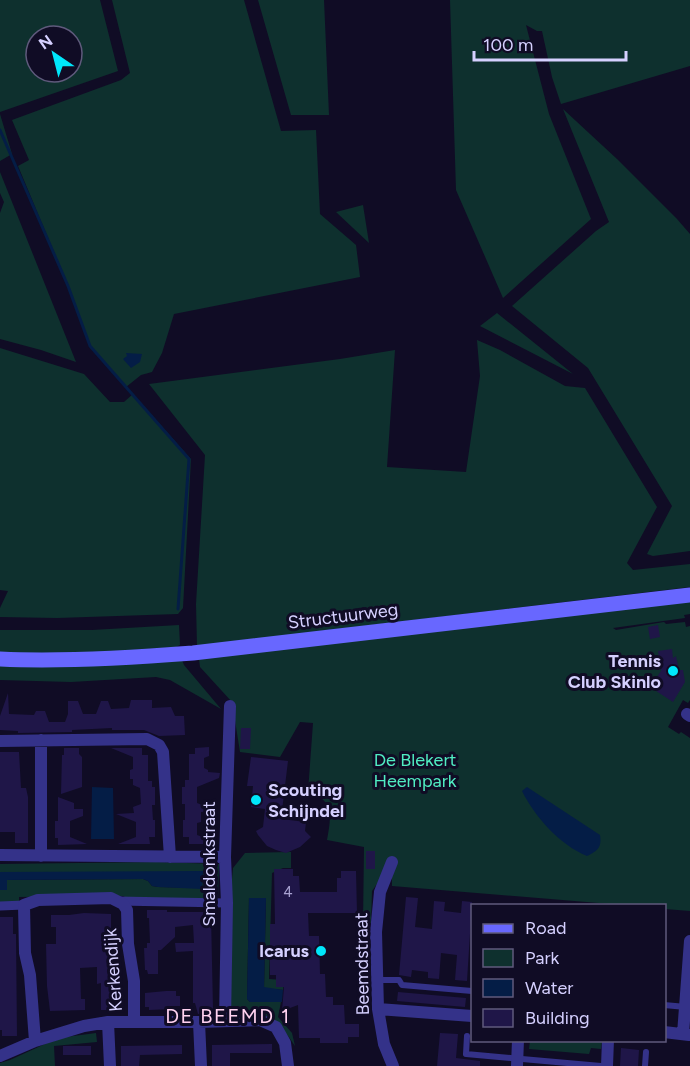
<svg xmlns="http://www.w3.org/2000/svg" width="690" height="1066" font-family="Figtree,sans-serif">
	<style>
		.green { fill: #0e302e; fill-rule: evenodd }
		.water { fill: #041d46 }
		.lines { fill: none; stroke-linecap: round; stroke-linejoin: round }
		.stream { stroke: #041d46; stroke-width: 3 }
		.building { fill: #1f1648 }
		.service { stroke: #343289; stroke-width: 6 }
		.pedestrian { stroke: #343289; stroke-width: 9 }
		.minor { stroke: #343289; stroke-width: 12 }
		.secondary { stroke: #6867ff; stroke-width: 15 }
		.poi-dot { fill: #00e7fb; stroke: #100c25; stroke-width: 2 }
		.labels { text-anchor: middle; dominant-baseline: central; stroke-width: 6; stroke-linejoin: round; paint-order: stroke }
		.number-label { font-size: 15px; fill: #a8a2d1 }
		.street-label { font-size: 18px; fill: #d5d0ff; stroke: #100c25 }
		.poi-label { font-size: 18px; font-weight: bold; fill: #d5d0ff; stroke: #100c25; text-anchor: end }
		.park-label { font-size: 18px; fill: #50ecc2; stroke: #100c25 }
		.neighbourhood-label { font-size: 20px; letter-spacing: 1.5px; fill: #ffd2f0; stroke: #100c25 }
	</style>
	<rect width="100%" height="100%" fill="#100c25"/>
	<path class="green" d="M0,0H100L118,71L0,112ZM36,36H72V72H36Z
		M112,0H244L281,131L316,130L320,214L356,245L360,277L174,314L162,353L152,372L141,375L126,387L91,347L69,288L18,166L29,160L12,120L121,80L130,73Z
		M258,0H324L329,115H291Z
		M450,0H690V66L561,104L552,77L542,31H537L526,25L549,114L591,219L503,298L456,190Z
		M563,109L617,159L677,219L690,234V551L653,556L647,554L672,506L588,368L512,306L596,231L609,222Z
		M0,114L12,154L0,161Z
		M0,172L76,362L41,350L0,339V213L4,202L0,193Z
		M363,205L369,243L336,212Z
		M497,313L573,374L480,326Z
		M477,340L500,350L565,386L585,388L657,507L627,563L633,570L690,564V587L197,646L196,604L205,455L149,384L340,359L395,350L387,467L466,472L480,376Z
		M0,348L84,374L110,402H124L133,394L191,459L183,608L178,614L57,618L0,617V608L8,591L0,590Z
		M690,600V614L684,615L685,618L613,628L616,630L664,622L666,624L685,622L686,627L690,626V700L688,703L683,700L668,727L679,734L681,732L690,738V911L665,909L664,906L623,905L392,886V863L372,891L371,923H363L364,847L327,840C331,817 335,800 308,792L313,723L300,722L280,757L240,752L232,702L200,667L199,659Z
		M179,625L180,645L176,647L108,652L0,654V630H92Z
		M182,660L184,665L221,709L170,680L156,677L71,682L0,680V666L116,665Z
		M291,852V868H283L272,873L269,979L284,980L283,990L264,988L266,898H249L247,999L250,1002H281L278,1017L292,1033L295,1046C274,1014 268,1015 231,1012V889L233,868L245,853Z
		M156,862L219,864L218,899L127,903L124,896L19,897V903H0V890H7V880L143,879L148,881L152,886L158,887L202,888L203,872H0V864Z
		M96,1033L97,1042L54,1046L55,1066H0V1063L10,1060L58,1038Z
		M530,1041V1040L602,1041L601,1049L591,1048L589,1054L529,1049Z"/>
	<path class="water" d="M126,353L142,354L140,362L131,368L123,359L127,356Z
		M92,787L113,788L114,839H91Z
		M527,787L600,835C602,847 598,851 587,856C560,845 535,817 522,791Z
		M203,871L202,889L158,887L152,886L148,881L143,879L7,880V890H0V872Z
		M249,898H266L264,987L283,990L282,1002H250L247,999Z"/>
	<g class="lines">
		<path class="stream" d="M0,130L68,286L90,346L189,459L178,609"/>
	</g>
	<path class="building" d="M658,625L660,637L650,639L648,627Z
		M672,649L673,658L676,656L679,670H683L685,682L673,702L650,687L661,671L658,651Z
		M8,693L9,714L34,715L36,711H45L49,722H65L68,714V701H78L83,714H96L101,701H108L111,709L129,708L131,700H152V708L171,707L175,716H184L185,735L159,736L144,730H112V728L72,730V732L18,733V731L0,730V716Z
		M241,728H251L250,749H240Z
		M209,747V756L204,758V768L208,770V772L220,773L219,778L197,787V803L218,811L201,812V822L197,823V835L217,842V844H189V837H183V820H185V804H182V787H185V780H189V754H195V748Z
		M64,748H79V754L82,757V787L61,794L62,755H64Z
		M111,748H142V755H148V781H152V787H155V805H152L153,820H155V837H149L150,844H118L136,837V822L116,814L134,813L133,807L141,804L140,788L133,785V779H130V770L133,769V757Z
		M0,752H19L21,788H26L28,797V843H15V832H0Z
		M251,757L288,761L281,819L306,822L305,831L311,837L300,847L286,853L276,850L267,846L258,835L256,831L263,827L265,809L251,807L253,786H247Z
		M58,797L74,803V809H83V816L70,821V837L87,844L58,845V838H55V821H58Z
		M366,851H375V869H366Z
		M274,869H293V876H299L300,892H337V878H341V871H356L357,913H308L309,936H319L320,974H325L326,997H333V1005H344L345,1024H359V1037H348V1043H320V1038H299L298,1005L282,1011L284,987H276V975H270V924H275Z
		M406,897L418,898L415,927L432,929L434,901L445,902L444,911L461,913L462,901L472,902L467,981L455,980L457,955L441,953L439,979L428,978V972L412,970L411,977L399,975Z
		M147,910H167V912H205V915H211L213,1009H209V1013L198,1014L195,1003H193V951L176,952L175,943H194L193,925L175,927V937L161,950H158V974H148L147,970H145L144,948H147V943H150L149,918H147Z
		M84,913L111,914V937H114L115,1010H101V983L97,984V967L80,968L81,999H85V1010L50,1011L47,986L46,944H56V927H51V915H69Z
		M0,917H13V934H16L17,1036H2V1030H0Z
		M166,991H176V996H180V1006H171V1009L149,1010V1007H145V993Z
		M398,992L466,998L465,1007L397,1001Z
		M440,1033L458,1034L456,1058L480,1061V1066H437Z
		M272,1044V1053H230V1066H212V1045Z
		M182,1045V1054L140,1055L139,1066H121V1046Z
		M63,1046H91V1055H63Z
		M621,1048L639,1050L638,1066H620Z"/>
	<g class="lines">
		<path class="service" d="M377,980H399L402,985L472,991
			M664,1005L686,1007
			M467,1036L466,1054L601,1066
			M645,1066L646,1052"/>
		<path class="pedestrian" d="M117,901L227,903
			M0,906L24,905"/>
		<path class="minor" d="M687,714L690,716
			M0,741L147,739L159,745L163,752L170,857
			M0,855L225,857
			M41,856V740
			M392,862L380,892L376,932L378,1009L384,1044L393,1066
			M378,1009L472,1016
			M225,1021L227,903L225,857L230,706
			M108,1022L110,1066
			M199,1022L201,1066
			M664,1032L689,1035
			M683,1034L690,941
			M35,1041L30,975L25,953L24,905L38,900L111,898L123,904L127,910L128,944L134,981V1021
			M0,1056L35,1041L84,1026L108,1022H199L260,1020L276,1027L285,1043L288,1066
			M517,1066L518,1040
			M607,1066L608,1040"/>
		<path class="secondary" d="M0,659C64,662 129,658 193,653L690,595"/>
	</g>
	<g class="poi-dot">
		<circle cx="673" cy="671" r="6"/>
		<circle cx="256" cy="800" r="6"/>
		<circle cx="321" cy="951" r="6"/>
	</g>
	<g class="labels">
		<g class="number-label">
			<text x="288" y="892">4</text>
		</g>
		<g class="street-label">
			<text transform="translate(343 616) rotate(-7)">Structuurweg</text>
			<text transform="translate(209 864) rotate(-90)">Smaldonkstraat</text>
			<text transform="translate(362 964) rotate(-91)">Beemdstraat</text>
			<text transform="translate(113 970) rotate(-94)">Kerkendijk</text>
		</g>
		<g class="poi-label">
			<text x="661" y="661">Tennis<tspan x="661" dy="21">Club Skinlo</tspan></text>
			<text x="268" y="790" text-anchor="start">Scouting<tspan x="268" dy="21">Schijndel</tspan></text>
			<text x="309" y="951">Icarus</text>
		</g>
		<g class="park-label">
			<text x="415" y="760">De Blekert<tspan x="415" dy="21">Heempark</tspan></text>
		</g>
		<g class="neighbourhood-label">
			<text x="228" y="1016">DE BEEMD 1</text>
		</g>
	</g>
	<rect x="471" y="904" width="195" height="138" fill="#100c25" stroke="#5f5a7c" stroke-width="1.5"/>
	<rect x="483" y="924" width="30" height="9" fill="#6867ff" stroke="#5f5a7c" stroke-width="1.5"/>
	<text x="525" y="934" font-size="18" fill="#d5d0ff">Road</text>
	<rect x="483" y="949" width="30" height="18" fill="#0e302e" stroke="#5f5a7c" stroke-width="1.5"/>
	<text x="525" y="964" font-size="18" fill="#d5d0ff">Park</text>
	<rect x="483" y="979" width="30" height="18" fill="#041d46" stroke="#5f5a7c" stroke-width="1.5"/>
	<text x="525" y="994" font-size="18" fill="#d5d0ff">Water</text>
	<rect x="483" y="1009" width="30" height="18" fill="#1f1648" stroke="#5f5a7c" stroke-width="1.5"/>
	<text x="525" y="1024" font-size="18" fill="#d5d0ff">Building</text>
	<g transform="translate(54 54) rotate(325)"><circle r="28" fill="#100c25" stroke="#5f5a7c" stroke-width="1.5"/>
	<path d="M0-4.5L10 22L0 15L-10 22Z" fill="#00e7fb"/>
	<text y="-9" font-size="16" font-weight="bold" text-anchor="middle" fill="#d5d0ff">N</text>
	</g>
	<path d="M474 51v9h152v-9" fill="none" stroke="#d5d0ff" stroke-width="3"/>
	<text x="483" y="51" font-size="18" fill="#d5d0ff" stroke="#100c25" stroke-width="4.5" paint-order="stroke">100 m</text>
</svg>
